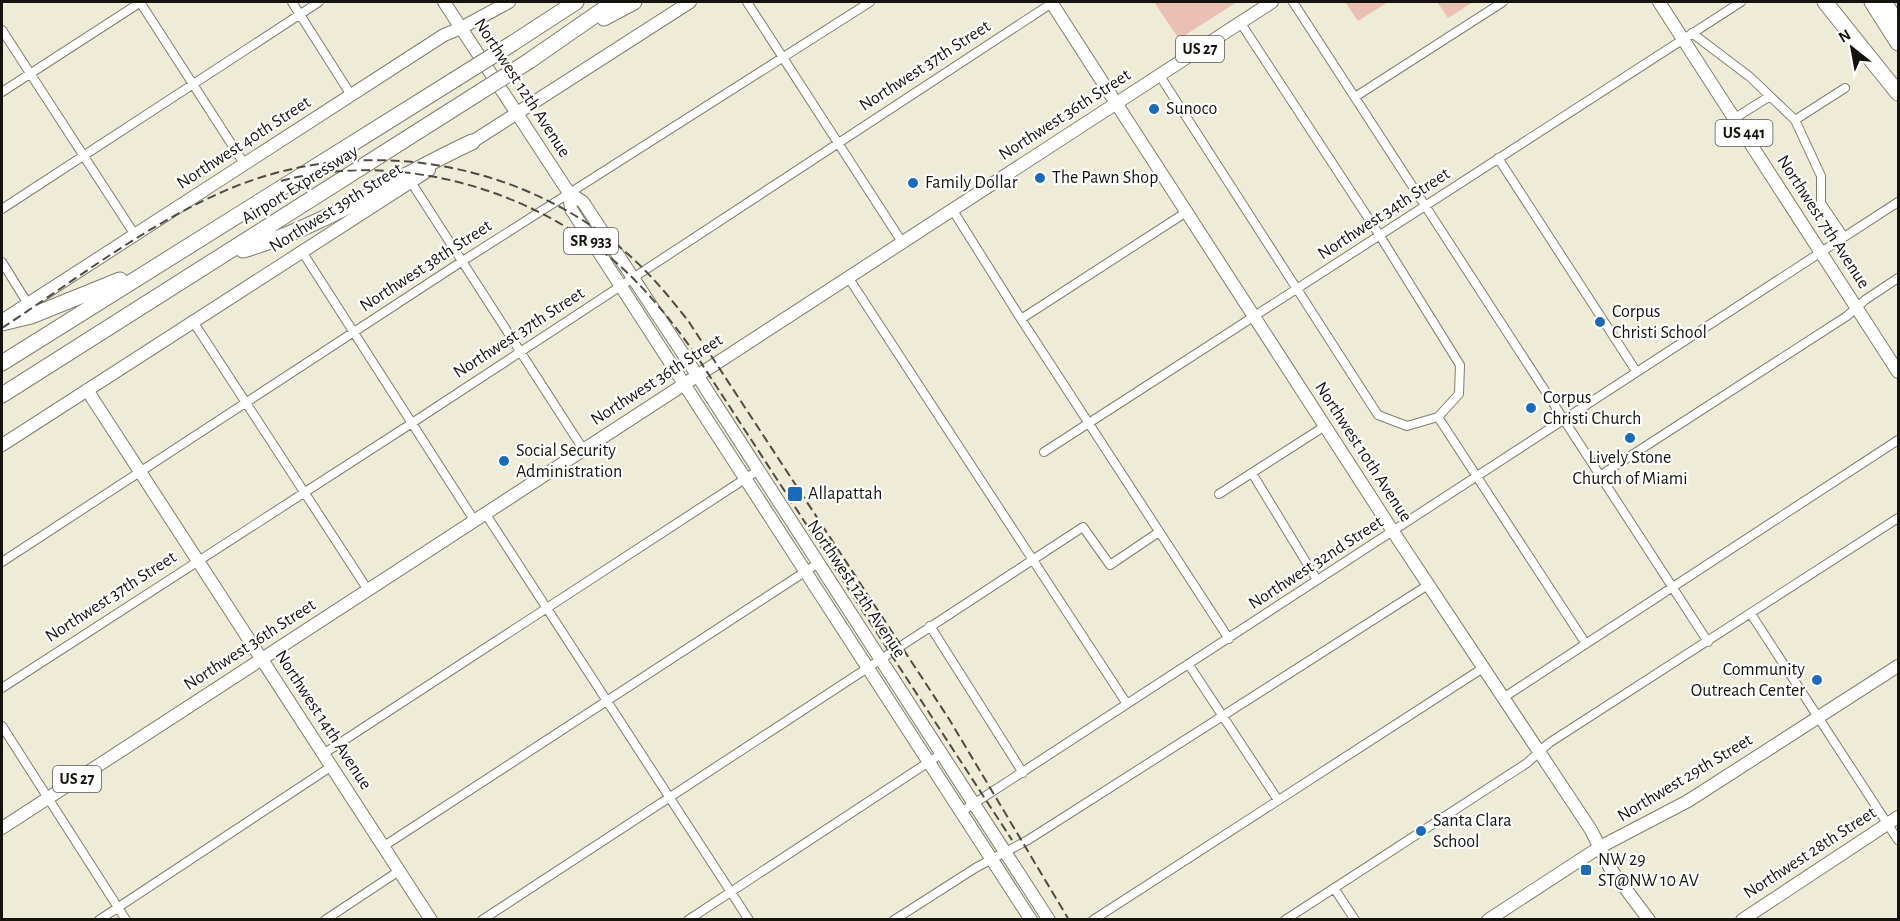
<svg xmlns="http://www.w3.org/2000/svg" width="1900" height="921" font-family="'Alegreya Sans',sans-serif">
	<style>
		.green { fill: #eac0b4 }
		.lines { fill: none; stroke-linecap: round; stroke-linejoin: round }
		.street-casing { stroke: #817e6c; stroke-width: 10 }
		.secondary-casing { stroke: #817e6c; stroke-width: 14 }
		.primary-casing { stroke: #817e6c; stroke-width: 14 }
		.highway-casing { stroke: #817e6c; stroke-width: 17 }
		.street { stroke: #fff; stroke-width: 8 }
		.secondary { stroke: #fff; stroke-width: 12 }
		.primary { stroke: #fff; stroke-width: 12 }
		.highway { stroke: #fff; stroke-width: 15 }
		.rail { stroke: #4e4c42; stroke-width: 2; stroke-dasharray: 9 4.5; stroke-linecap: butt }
		.highway-bridge-casing { stroke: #817e6c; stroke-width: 17; stroke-linecap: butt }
		.highway-bridge { stroke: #fff; stroke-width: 15 }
		.poi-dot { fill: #1a6cba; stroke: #fff; stroke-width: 2 }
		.labels { text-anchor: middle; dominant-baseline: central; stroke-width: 4.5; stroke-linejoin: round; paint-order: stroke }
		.shield { fill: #fff; stroke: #5b5a56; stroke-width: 1.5 }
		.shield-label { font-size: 16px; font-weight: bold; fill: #15130d }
		.street-label { font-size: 18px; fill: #15130d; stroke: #fff }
		.poi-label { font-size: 18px; fill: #15130d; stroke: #fff; text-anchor: start }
	</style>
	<rect width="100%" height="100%" fill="#eeebd7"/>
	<path class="green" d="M1154,2H1237L1179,39Z
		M1345,2H1388L1358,21Z
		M1437,2H1473L1448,18Z"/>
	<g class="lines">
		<g class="street-casing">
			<path id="street" d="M140,2L245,165
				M292,2L351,95
				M747,2L902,242
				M1293,2L1708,642
				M1240,22L1380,236L1460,365L1459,394L1438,417
				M2,30L135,235
				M1692,33L1750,77L1795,120L1821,176V203L1844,237
				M1160,76L1378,415L1407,426L1438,417
				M2,92L141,2
				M1355,97L1503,2
				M1735,118L1770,96
				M1795,120L1845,88
				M1498,158L1636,371
				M411,182L583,449
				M2,209L319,2
				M952,209L1021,319L1229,639
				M301,250L474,520
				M2,262L28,304
				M848,277L1127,704
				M1021,319L1188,211
				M192,320L368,590
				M1438,417L1586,644
				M1044,452L1741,2
				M1252,473L1317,580
				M1601,475L1847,316L1865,300L1898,278
				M1219,494L1325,426
				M485,513L749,920
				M2,562L461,262L870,2
				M1751,614L1898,840
				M930,626L1023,773
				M1189,665L1278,800
				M2,688L412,423L1052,3
				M1503,698L1898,440
				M2,726L126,920
				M323,754L757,471
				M961,812L1898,202
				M384,846L817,564
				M1334,888L1355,920
				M99,920L332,766
				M325,920L399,871
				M482,920L1083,527L1110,565L1159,532
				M688,920L941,754
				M894,920L977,867L1028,840L1428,585
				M1093,920L1483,668
				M1285,920L1527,763L1549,743L1898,518"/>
		</g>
		<g class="secondary-casing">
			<path id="secondary" d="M1116,103L1394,533L1591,830L1610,868L1649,920
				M3,320L444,35L461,28L444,2
				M697,375L1049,920
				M684,384L1031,920
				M87,390L431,920
				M2,445L429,170
				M1488,920L1600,847L1688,801L1898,666
				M1742,920L1898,817"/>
		</g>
		<g class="primary-casing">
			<path id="primary" d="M509,2L461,28L569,193L583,202L697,375
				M1051,2L1116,103
				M1659,2L1898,372
				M472,142L690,2
				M569,193L571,209L684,384
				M2,828L1272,2"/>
		</g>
		<g class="highway-casing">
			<path id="highway" d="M1825,2L1898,93
				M1872,2L1898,43
				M1884,2L1898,24
				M604,18L634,2
				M513,43L576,2
				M529,61L614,2
				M243,250C323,227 396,177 472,142
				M2,323L31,316L120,280
				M2,363L454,80
				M2,395L469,99"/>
		</g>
		<use href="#street" class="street"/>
		<use href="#secondary" class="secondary"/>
		<use href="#primary" class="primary"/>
		<use href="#highway" class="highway"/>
		<path class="rail" d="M281,181C395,151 522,186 612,259C645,287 671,320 696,355L1012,840
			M2,328C74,281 154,219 234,187C362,135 516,160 622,249C647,270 669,296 689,322L949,719L1069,920"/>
		<g class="highway-bridge-casing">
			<path id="highway-bridge" d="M454,80L513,43
				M469,99L529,61"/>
		</g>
		<use href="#highway-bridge" class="highway-bridge"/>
	</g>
	<g class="poi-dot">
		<circle cx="1154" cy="109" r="6"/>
		<circle cx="1040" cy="178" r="6"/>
		<circle cx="913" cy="183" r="6"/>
		<circle cx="1600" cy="322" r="6"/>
		<circle cx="1531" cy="408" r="6"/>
		<circle cx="1630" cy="438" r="6"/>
		<circle cx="504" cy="461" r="6"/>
		<rect x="787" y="486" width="16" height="16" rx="3"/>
		<circle cx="1817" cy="680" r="6"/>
		<circle cx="1421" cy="831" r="6"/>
		<rect x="1580" y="864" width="12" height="12" rx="3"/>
	</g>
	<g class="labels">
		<g class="shield">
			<rect x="1176" y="36" width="48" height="26" rx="4.5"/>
			<rect x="1715.5" y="120" width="57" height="26" rx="4.5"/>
			<rect x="564" y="228" width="54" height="26" rx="4.5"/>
			<rect x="53" y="766" width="48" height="26" rx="4.5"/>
		</g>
		<g class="shield-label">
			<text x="1200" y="49">US 27</text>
			<text x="1744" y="133">US 441</text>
			<text x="591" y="241">SR 933</text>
			<text x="77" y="779">US 27</text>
		</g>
		<g class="street-label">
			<text transform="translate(925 66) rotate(-33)">Northwest 37th Street</text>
			<text transform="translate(522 88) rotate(57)">Northwest 12th Avenue</text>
			<text transform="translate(1065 115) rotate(-33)">Northwest 36th Street</text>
			<text transform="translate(244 143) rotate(-33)">Northwest 40th Street</text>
			<text transform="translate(300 185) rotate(-32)">Airport Expressway</text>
			<text transform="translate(336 208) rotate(-32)">Northwest 39th Street</text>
			<text transform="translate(1384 214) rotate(-33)">Northwest 34th Street</text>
			<text transform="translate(1823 222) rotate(57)">Northwest 7th Avenue</text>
			<text transform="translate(426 266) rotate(-33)">Northwest 38th Street</text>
			<text transform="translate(519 333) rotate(-33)">Northwest 37th Street</text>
			<text transform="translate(657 380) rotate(-33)">Northwest 36th Street</text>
			<text transform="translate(1363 452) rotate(57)">Northwest 10th Avenue</text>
			<text transform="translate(1316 563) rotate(-33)">Northwest 32nd Street</text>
			<text transform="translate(856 589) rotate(56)">Northwest 12th Avenue</text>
			<text transform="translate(111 597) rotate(-33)">Northwest 37th Street</text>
			<text transform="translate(250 645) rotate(-33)">Northwest 36th Street</text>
			<text transform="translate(323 720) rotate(57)">Northwest 14th Avenue</text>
			<text transform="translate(1685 778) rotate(-31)">Northwest 29th Street</text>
			<text transform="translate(1810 853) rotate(-33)">Northwest 28th Street</text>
		</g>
		<g class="poi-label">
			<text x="1166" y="109">Sunoco</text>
			<text x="1052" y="178">The Pawn Shop</text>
			<text x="925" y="183">Family Dollar</text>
			<text x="1612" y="312">Corpus<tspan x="1612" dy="21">Christi School</tspan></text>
			<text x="1543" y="398">Corpus<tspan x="1543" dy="21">Christi Church</tspan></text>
			<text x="516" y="451">Social Security<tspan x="516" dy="21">Administration</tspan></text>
			<text x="1630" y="458" text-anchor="middle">Lively Stone<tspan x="1630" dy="21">Church of Miami</tspan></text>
			<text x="808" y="494">Allapattah</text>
			<text x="1805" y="670" text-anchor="end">Community<tspan x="1805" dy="21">Outreach Center</tspan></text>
			<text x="1433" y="821">Santa Clara<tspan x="1433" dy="21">School</tspan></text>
			<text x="1598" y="860">NW 29<tspan x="1598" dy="21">ST@NW 10 AV</tspan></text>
		</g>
	</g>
	<rect width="1900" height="921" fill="none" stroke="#15130d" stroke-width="6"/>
	<g transform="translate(1852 48) rotate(329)" stroke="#ffffff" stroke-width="4.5" paint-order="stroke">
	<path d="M0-4.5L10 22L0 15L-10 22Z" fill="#15130d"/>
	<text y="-9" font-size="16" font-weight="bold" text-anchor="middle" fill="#15130d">N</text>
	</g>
</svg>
